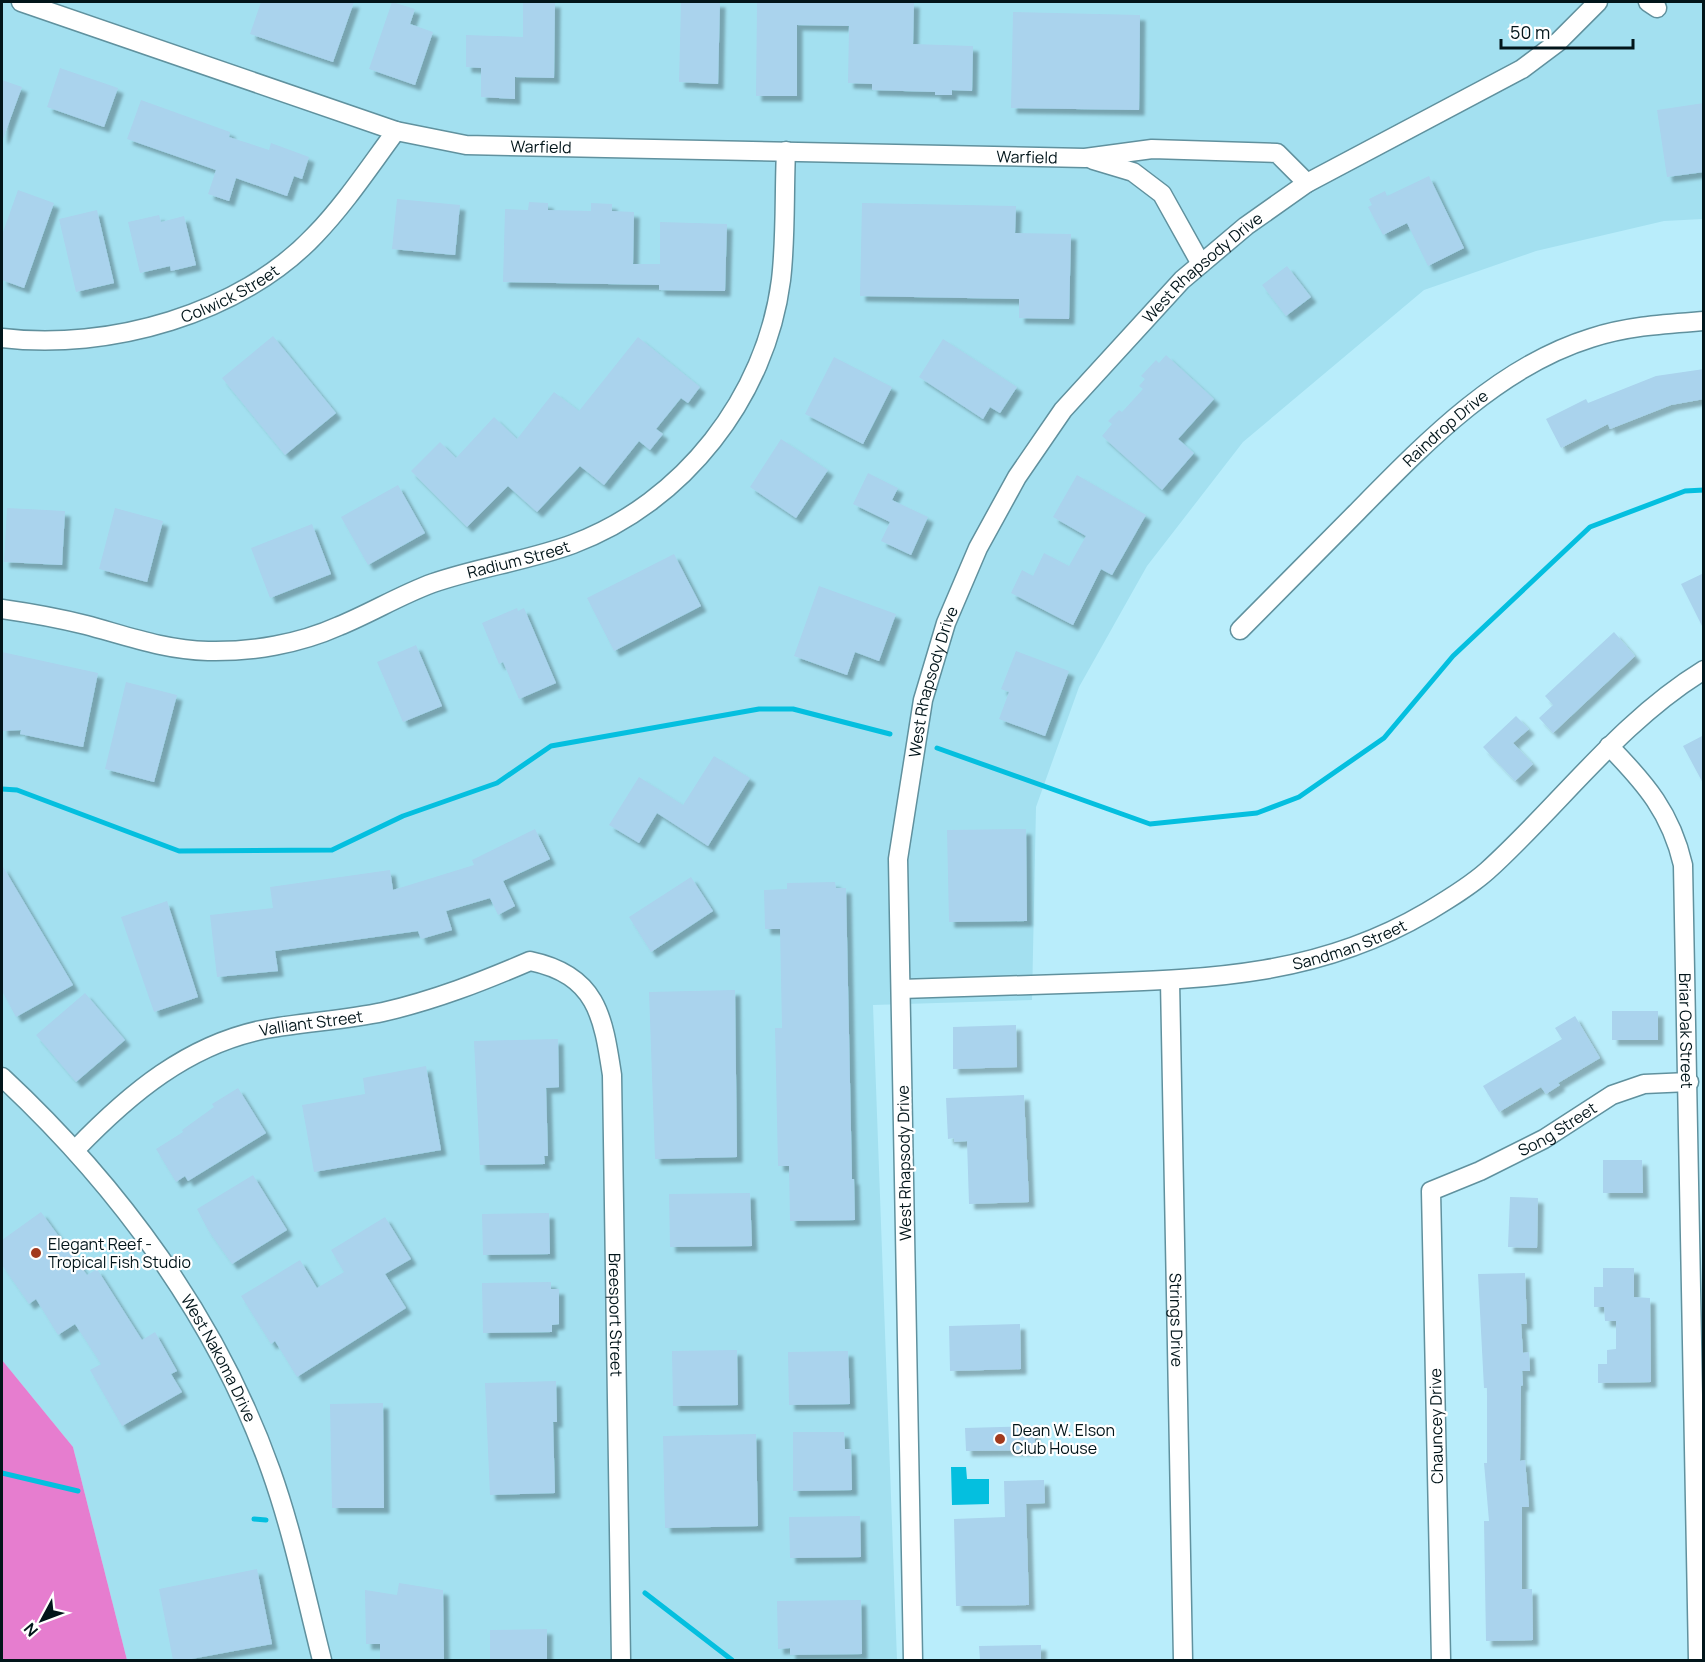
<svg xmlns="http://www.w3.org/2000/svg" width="1705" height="1662" font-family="Manrope,sans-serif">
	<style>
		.built { fill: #a3e0f0 }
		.forest { fill: #e67dcf }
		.water { fill: #04bfdf }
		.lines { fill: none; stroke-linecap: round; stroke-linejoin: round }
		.stream { stroke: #04bfdf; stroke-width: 5 }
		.building { fill: #aad3ed; filter: url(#shadow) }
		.minor-casing { stroke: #60919e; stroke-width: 21 }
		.minor { stroke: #fff; stroke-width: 18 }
		.poi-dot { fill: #a23a1e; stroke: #fff; stroke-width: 2 }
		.labels { text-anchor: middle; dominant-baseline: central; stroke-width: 4.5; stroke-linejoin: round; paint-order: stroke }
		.street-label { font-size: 16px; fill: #02151a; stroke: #fff }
		.poi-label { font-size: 16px; fill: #02151a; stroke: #fff; text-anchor: start }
	</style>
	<defs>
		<filter id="shadow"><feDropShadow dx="5.5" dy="5.5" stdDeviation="1.5" flood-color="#0004"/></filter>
	</defs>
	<rect width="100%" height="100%" fill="#b9edfb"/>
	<path class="built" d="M2,2H1703V219L1664,221L1536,251L1424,290L1243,442L1147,566L1079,687L1036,807L1032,1000L873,1005L897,1660H127L73,1447L2,1360Z"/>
	<path class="forest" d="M2,1360L73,1447L127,1660H2Z"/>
	<path class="water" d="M951,1467H966L967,1479H989V1504L952,1505Z"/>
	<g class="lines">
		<path class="stream" d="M937,748L1150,824L1257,813L1299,797L1384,738L1453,656L1590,527L1685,491L1704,490
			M2,789L17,790L179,851L332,850L403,816L497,783L551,746L759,709H793L890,734
			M2,1473L78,1491
			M254,1519L266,1520
			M645,1593L732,1660"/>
	</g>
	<path class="building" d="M261,2H354L333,62L250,34Z
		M392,2L415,9L410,24L433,32L415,85L369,69Z
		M523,2H555L554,78L515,77V99L481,97V68L466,67V35L523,37Z
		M681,2H720L718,84L679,82Z
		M757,2H914L913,44L973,46L972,91L952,90V95H935V92L872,90V84L848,83L849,26L797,25V96H756Z
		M1013,12L1140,15L1139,110L1011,108Z
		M60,68L118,88L104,127L47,107Z
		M2,80L22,87L3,139L2,138Z
		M141,100L230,132L229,137L269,150L271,143L309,157L302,179L294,176L287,196L236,178L229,201L208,194L216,170L127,139Z
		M1704,103V172L1667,177L1657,110Z
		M1429,176L1464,248L1428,266L1407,223L1383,235L1368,207L1372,205L1369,199L1385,191L1387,196Z
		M18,190L54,203L24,288L2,280V235Z
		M397,199L460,205L455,255L392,249Z
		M529,202L548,203V210L591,211V203L612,204V211L634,212L633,264H660V222L727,224L725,291L659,290V285L503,282L505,209L528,210Z
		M862,203L1016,206L1015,233L1071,234L1069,319L1019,318V299L860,296Z
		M97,210L114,283L76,292L59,219Z
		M159,215L161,222L184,216L196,265L171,271L170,266L140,273L128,222Z
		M1287,266L1311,297L1286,316L1262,285Z
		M273,336L336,413L285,455L222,378Z
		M638,337L700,387L688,403L681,398L656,429L663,434L650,450L639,441L604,485L580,466L537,512L508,486L467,527L411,471L440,442L456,458L494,417L517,439L554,392L579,411Z
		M943,339L1017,387L1000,413L990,407L983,419L919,377Z
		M1166,355L1214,399L1178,439L1194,453L1162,490L1102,436L1112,424L1108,421L1119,410L1122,412L1143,389L1139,386L1145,379L1141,376L1156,360L1159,363Z
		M834,357L892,387L863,444L805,414Z
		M1704,369V399L1671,405L1610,429L1608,424L1561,448L1546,419L1586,399L1588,403L1656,376Z
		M781,439L828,470L796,518L750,487Z
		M868,473L898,488L892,500L928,517L911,555L881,541L890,522L853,504Z
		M1077,475L1146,515L1112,575L1101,569L1073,625L1011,593L1022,570L1033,576L1044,553L1069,566L1086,536L1053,517Z
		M398,485L425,533L368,565L341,517Z
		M7,508L65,511L62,565L4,562Z
		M115,508L163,521L147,582L99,569Z
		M312,524L331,574L270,598L251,548Z
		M674,554L701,606L614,651L587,598Z
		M1704,573V630L1681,584Z
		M819,586L896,614L879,661L855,652L847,675L794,656Z
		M517,608L518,611L524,608L556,683L519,699L503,662L499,664L482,623Z
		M1614,632L1635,656L1553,733L1539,718L1553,705L1545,696Z
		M416,645L442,706L403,722L377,662Z
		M1016,651L1069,671L1045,736L999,719L1009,692L1001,689Z
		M2,652L98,673L83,747L20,734L21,730L2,731Z
		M126,682L177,695L154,782L105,769Z
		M1516,716L1529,729L1513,743L1533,764L1515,781L1483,747Z
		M1704,735V785L1683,746Z
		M714,756L750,778L708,846L657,813L639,843L609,825L639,777L683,805Z
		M535,829L550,859L503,881L515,906L498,915L490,898L446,911L452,930L421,939L418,931L275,951L278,971L217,977L210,915L273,908L270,887L390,870L393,890L474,865L472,860Z
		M1026,829L1027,921L949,922L947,830Z
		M2,865L73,985L16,1017L2,991Z
		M691,877L713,911L651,952L629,917Z
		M835,882L836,888H846L852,1179H854L855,1220L790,1221L789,1166H778L775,1028H782L780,929H765L764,890L787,889V883Z
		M167,901L198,997L154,1012L121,917Z
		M735,990L737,1157L655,1159L649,992Z
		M85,993L125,1040L76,1082L36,1035Z
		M1612,1011H1658V1040H1612Z
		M1575,1016L1600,1058L1558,1083L1560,1085L1546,1094L1541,1087L1499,1112L1483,1086L1562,1039L1555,1028Z
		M1016,1025L1017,1067L953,1069V1027Z
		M558,1039L559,1087L546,1088L548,1156H544L545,1164L480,1165L474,1041Z
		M426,1066L441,1150L314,1172L302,1105L365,1094L363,1078Z
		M238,1088L266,1133L188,1181L185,1176L176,1182L156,1149L183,1132L182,1130L214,1107L212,1104Z
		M1024,1095L1029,1202L969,1204L967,1141L954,1142V1138L948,1139L946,1098Z
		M1603,1160H1642L1643,1193H1603Z
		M253,1175L287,1230L232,1264L208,1230L197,1209Z
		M750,1193L752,1246L670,1247L669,1194Z
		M1510,1197L1538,1198L1537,1248L1508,1247Z
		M41,1212L87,1275L97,1269L142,1340L155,1332L177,1371L171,1374L182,1392L122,1426L90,1370L101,1364L75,1324L58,1335L36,1299L29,1304L2,1265V1240Z
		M549,1213L550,1254L483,1255L482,1214Z
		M385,1217L411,1259L385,1274L406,1308L297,1377L275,1341L271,1344L241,1296L300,1260L317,1288L344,1272L331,1250Z
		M1603,1268H1634V1297L1650,1298L1651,1382L1598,1383V1364H1607V1350L1616,1349V1321H1605L1604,1307H1594V1287H1603Z
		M1525,1273L1527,1324H1521L1523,1353L1529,1352L1530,1371H1522L1523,1385L1521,1386L1520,1461L1525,1460L1529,1507H1522V1589H1532L1533,1640L1486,1641L1484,1521H1489L1484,1463H1487V1388H1484L1478,1274Z
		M551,1282V1289H559V1324L552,1325V1332L483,1333L482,1283Z
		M1020,1324L1021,1369L950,1371L949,1326Z
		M737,1350L738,1405L673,1406L672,1351Z
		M848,1351L850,1404L789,1405L788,1352Z
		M556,1381L557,1422H553L555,1493L490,1495L485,1383Z
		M383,1403L384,1508H332L330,1404Z
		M1034,1426L1035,1450L966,1451L965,1428Z
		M793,1432H844L845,1449H851L852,1490L793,1491Z
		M756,1434L758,1526L665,1528L663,1436Z
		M1044,1480L1045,1503L1026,1504L1029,1605L956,1606L954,1519L1005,1517L1004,1481Z
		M860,1516L861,1557L790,1558L789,1517Z
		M257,1569L272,1644L186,1660H173L159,1589Z
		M399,1583L443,1590L444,1660H380V1644H366L365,1590L397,1595Z
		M861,1600L862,1654L790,1655V1648L778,1649L777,1601Z
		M547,1629V1660H490V1630Z
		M1041,1645V1660H980L979,1646Z"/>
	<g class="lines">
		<g class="minor-casing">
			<g id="minor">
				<path id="s1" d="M21,2L396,131L466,145L1085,158L1152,149L1277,153L1307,183"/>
				<path d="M1648,2L1657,8"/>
				<path d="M1093,160L1133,172L1162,194L1201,264"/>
				<path id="s2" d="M2,338C108,351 241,314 315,235C345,204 370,166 396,131"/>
				<path id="s3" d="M2,609C30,613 58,618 86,625C127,636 165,650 208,651C252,652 299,644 339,626C371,613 400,595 433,583C479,567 527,561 573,544C683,503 766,397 781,280C786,238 784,194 786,151"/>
				<path id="s4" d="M1240,630C1279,591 1317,552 1356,513C1423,445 1497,367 1591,338C1628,326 1665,324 1704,321"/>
				<path id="s5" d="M1609,746C1646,784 1671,813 1683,865L1698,1660"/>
				<path id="s6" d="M1170,981L1183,1660"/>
				<path id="s7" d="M901,989C965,987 1029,985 1092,983C1212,979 1320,975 1427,912C1447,900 1469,887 1487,871C1560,805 1619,722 1704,670"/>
				<path id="s8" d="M2,1077C119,1186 217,1319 271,1471C293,1533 306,1597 322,1660"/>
				<path id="s9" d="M76,1149C129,1094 188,1044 266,1029C305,1022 345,1020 383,1012C435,1000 481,982 530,961C597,975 603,1016 612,1075L621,1660"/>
				<path id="s10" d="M913,1660L898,859L923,700L946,623L978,548L1017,477L1063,410L1182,280L1246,226L1307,183L1522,69L1558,42L1598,2"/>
				<path id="s11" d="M1441,1660L1431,1191L1480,1171L1544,1139L1612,1095L1644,1084L1689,1082"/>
			</g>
		</g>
		<use href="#minor" class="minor"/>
	</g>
	<g class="poi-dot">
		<circle cx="36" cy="1253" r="6"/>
		<circle cx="1000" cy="1439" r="6"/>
	</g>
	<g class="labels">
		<g class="street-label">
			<text stroke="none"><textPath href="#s1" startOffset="543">Warfield</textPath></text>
			<text stroke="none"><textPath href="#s1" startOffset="1029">Warfield</textPath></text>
			<text stroke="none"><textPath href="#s10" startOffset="1486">West Rhapsody Drive</textPath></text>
			<text stroke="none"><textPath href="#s2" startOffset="236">Colwick Street</textPath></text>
			<text stroke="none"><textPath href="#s4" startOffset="288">Raindrop Drive</textPath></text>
			<text stroke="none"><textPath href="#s3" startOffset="537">Radium Street</textPath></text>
			<text stroke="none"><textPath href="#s10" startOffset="982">West Rhapsody Drive</textPath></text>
			<text stroke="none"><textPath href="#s7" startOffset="453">Sandman Street</textPath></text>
			<text stroke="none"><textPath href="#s9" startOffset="274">Valliant Street</textPath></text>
			<text stroke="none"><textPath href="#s5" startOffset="308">Briar Oak Street</textPath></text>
			<text stroke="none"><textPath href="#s11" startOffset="610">Song Street</textPath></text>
			<text transform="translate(904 1163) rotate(-91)">West Rhapsody Drive</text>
			<text stroke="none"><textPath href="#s9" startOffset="896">Breesport Street</textPath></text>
			<text stroke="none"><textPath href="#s6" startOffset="339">Strings Drive</textPath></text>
			<text stroke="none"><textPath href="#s8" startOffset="357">West Nakoma Drive</textPath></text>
			<text transform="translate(1436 1426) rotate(-91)">Chauncey Drive</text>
		</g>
		<g class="poi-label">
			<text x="48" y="1244">Elegant Reef -<tspan x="48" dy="18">Tropical Fish Studio</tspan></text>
			<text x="1012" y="1430">Dean W. Elson<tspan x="1012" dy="18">Club House</tspan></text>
		</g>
	</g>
	<rect width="1705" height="1662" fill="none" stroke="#02151a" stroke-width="6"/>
	<g transform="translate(42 1620) rotate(229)" stroke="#ffffff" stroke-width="4.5" paint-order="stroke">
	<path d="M0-4.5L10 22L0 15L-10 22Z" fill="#02151a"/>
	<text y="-9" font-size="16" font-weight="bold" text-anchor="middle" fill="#02151a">N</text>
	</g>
	<path d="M1501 39v9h132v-9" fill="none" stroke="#02151a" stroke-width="3"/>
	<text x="1510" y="39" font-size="18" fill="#02151a" stroke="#ffffff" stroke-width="4.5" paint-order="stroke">50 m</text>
</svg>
